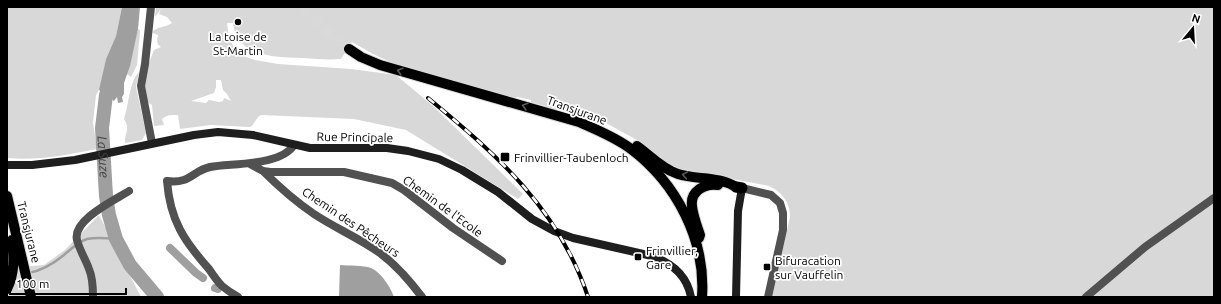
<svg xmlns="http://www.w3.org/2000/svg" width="1221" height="304" font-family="Ubuntu,sans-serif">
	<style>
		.green { fill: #d8d8d8; fill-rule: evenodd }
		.water { fill: #9f9f9f }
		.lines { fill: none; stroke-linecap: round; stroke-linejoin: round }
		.stream { stroke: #9f9f9f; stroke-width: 2.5 }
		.canal { stroke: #9f9f9f; stroke-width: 8 }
		.river { stroke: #9f9f9f; stroke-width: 14 }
		.primary-tunnel { stroke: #d9d9d9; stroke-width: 10; stroke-dasharray: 10 5; stroke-linecap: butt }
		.primary-casing { stroke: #dbdbdb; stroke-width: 12 }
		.trunk-casing { stroke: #dbdbdb; stroke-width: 12 }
		.minor { stroke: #515151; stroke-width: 8 }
		.tertiary { stroke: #515151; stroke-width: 8 }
		.secondary { stroke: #1e1e1e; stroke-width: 8 }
		.primary { stroke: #000; stroke-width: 10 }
		.trunk { stroke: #000; stroke-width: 11 }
		.rail-casing { stroke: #000; stroke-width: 4 }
		.rail { stroke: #fff; stroke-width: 2.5; stroke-dasharray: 8; stroke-linecap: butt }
		.oneway { stroke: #595959 }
		.poi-dot { fill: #000; stroke: #fff; stroke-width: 1.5 }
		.labels { text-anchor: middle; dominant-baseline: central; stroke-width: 3.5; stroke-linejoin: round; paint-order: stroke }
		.poi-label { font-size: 12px; fill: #000; stroke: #fff; text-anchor: start }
		.street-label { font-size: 12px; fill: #000; stroke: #fff }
		.water-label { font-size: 13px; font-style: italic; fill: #404040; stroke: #fff }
	</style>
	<rect width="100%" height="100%" fill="#fff"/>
	<path class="green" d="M7,7H122L116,36L106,59L100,88L96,95L93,123L97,149C67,155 37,161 7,158Z
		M156,7H1214V297H772L790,217C790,202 782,192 769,186L712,175L677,170L637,140L606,123L605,124L580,113L551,108L531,102V100L517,97L515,98L388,62V61L373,54L352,42L341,59C329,60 316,59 303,58C276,57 237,58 233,23H227L229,37L234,48L246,57L255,60L278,64L351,69L396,75L433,106L523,194L518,199L406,130L354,119L261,115L258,117L252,126L249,127L211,125L180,129L178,115C171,115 168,114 162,119L164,125L154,126L152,105L143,99C142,83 148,65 154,50L161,47C156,44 157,40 158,35L153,33V31C157,27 166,27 172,23L167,17L159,14L161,9L155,17ZM216,80H221L223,90L227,94L231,101L224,98L223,101L219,102L209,100L206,103L191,101L214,93L216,87Z
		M138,29L140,30V32L137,65L131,77L127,74Z
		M139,72L136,87L146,133L142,140L125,143C124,133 131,129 124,119C129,105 129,82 139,72Z
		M99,215L141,297H7V260L19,267L44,265L65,250Z"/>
	<path class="water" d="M122,7H140L138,29L130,66L124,83V94L122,97L123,102L118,103L117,97L114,101L99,90L106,59L116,36Z
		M340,265C349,266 363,265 371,268C381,272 391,288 394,297H339Z"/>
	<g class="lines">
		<path class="stream" d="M28,273C42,271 53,264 64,255C71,249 78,242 87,239C97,237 106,238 116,239"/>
		<path class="canal" d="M170,248L196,273L203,278
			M215,288L218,289"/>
		<path class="river" id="s1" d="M114,79L106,95L102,128L106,196L109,215L116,239L130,265L157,297"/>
		<path class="primary-tunnel" d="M303,7L329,34L349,49"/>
		<g class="primary-casing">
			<path id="primary" d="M349,49L361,57L380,65L579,122C597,130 615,137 631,149C676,183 706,239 702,297
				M637,146C650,155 662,169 678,174C697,180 718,176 736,187
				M7,196L31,297
				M699,238L700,235C697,226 693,216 692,206C690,191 705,183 718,185
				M7,289C15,273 14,257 12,240"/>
		</g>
		<g class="trunk-casing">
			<path id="trunk" d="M736,187L742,188"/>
		</g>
		<path class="minor" d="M151,7L145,64L141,86L152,143
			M250,164L263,171L270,172H344L392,183L404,190L453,228L502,261
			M263,171C279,187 295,201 314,214C335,228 359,238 380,253C396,265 410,281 422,297
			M93,297C93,288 93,278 89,269C86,260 79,249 77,240C72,220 115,200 129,191
			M238,297C233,294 227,290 222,286C217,281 213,275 209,269C184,241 170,220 167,181C191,184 192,171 210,167C232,163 281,166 294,145"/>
		<path class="tertiary" d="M742,188L771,195L780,203L783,213V230L768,297
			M1086,297L1145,247L1214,198"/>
		<path class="secondary" d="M7,165H32L75,160L194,135L218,132L253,135L310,148H387L408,151L439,159L462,170L498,192L532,219L554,231L573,238L652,256C672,263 687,276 691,297
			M736,297L738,211L742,188"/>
		<use href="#primary" class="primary"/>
		<use href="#trunk" class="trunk"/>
		<g class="rail-casing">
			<path id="rail" d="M428,98C497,155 559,209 588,297"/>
		</g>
		<use href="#rail" class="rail"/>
	</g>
	<defs><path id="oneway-chevron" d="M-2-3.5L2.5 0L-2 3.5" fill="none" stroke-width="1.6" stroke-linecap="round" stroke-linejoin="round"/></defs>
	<g class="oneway">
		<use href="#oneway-chevron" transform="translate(400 71) rotate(-163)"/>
		<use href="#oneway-chevron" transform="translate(525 106) rotate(-164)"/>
		<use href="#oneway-chevron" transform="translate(685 175) rotate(-170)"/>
	</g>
	<g class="poi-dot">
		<circle cx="238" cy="22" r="4"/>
		<rect x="500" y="152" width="10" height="10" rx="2"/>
		<rect x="634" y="253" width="8" height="8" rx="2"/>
		<rect x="763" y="263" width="8" height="8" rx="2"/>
	</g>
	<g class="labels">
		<g class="poi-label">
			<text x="238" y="36" text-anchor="middle">La toise de<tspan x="238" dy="14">St-Martin</tspan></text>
			<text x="514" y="157">Frinvillier-Taubenloch</text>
			<text x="646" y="250">Frinvillier,<tspan x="646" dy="14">Gare</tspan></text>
			<text x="775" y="260">Bifuracation<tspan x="775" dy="14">sur Vauffelin</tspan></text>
		</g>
		<g class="street-label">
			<text transform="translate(577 110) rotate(20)">Transjurane</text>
			<text transform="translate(355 137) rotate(1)">Rue Principale</text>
			<text transform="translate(443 206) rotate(36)">Chemin de l'Ecole</text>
			<text transform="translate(351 222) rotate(34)">Chemin des Pêcheurs</text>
			<text transform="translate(29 232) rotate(76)">Transjurane</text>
		</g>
		<g class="water-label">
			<text stroke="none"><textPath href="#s1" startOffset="80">La Suze</textPath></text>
		</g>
	</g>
	<rect width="1221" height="304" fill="none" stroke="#000000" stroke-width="16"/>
	<g transform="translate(1193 28) rotate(18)" stroke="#ffffff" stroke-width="3" paint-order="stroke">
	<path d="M0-3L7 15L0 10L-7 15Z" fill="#000000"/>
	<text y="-6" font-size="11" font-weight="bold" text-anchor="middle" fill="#000000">N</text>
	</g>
	<path d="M10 288v6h116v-6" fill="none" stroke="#000000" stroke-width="2"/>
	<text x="16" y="288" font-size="12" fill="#000000" stroke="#ffffff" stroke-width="3" paint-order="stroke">100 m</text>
</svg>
